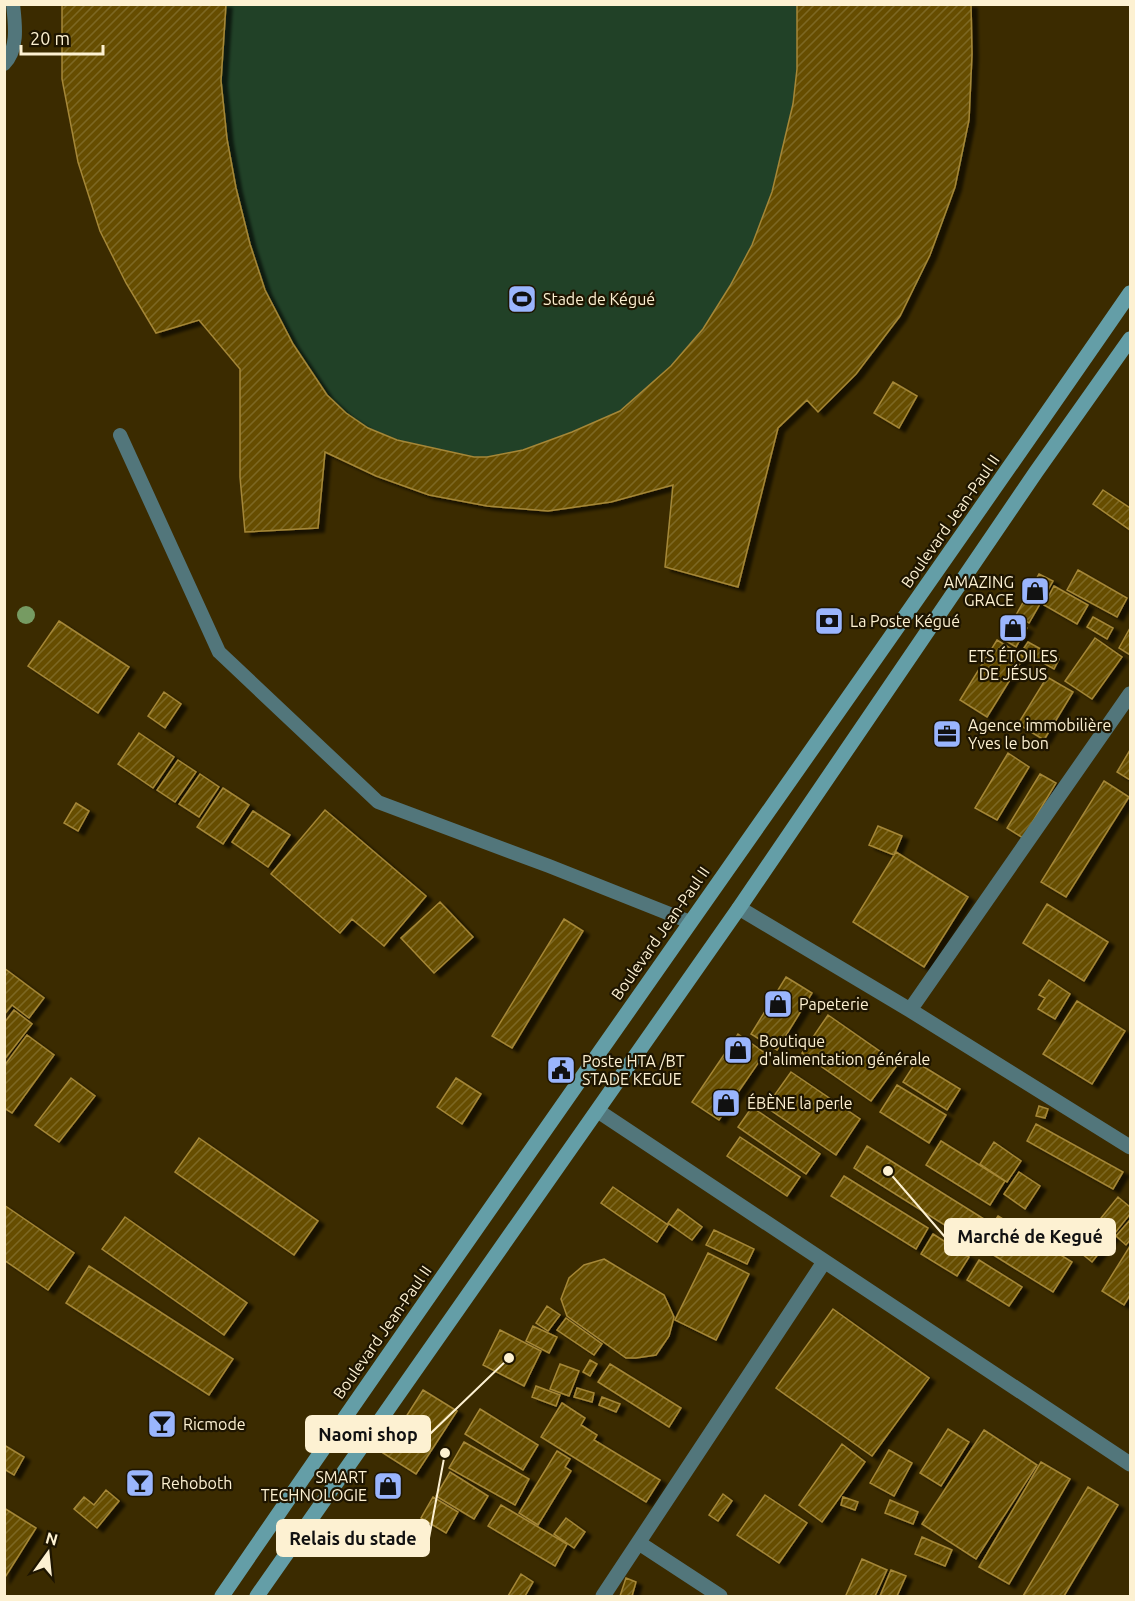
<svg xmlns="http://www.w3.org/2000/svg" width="1135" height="1601" font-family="Ubuntu,sans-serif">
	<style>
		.pitch { fill: #214127 }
		.building { fill: url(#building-hatch); stroke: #a58737; stroke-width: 1.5; filter: url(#shadow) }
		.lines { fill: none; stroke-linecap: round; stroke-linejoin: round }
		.service { stroke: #52767b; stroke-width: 14 }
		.minor { stroke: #52767b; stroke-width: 15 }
		.secondary { stroke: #649ea7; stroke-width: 15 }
		.tree { fill: #769b62 }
		.labels { text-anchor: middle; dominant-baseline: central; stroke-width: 4.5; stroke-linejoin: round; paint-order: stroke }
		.poi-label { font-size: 16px; fill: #fdf1d2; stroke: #1e1500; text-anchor: start }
		.street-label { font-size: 16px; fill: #fdf1d2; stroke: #1e1500 }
		.leader { fill: none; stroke: #fdf1d2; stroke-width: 2 }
		.callout-dot { fill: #fdf1d2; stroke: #1e1500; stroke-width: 2 }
		.callout { fill: #fdf1d2; stroke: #fdf1d2; stroke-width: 2 }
		.callout-label { font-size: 18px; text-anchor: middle; font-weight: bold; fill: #111 }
	</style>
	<defs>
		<pattern id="building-hatch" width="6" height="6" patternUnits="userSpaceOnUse" patternTransform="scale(1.5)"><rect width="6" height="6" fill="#664e00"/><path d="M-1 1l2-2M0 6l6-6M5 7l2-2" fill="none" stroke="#7d6824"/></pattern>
		<filter id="shadow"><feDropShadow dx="6" dy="4" stdDeviation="1.5" flood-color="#0009"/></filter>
	</defs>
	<rect width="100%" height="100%" fill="#3b2b00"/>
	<path class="pitch" d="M62,5H971C972,42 973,80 969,118C963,179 932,262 900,315C879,351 848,382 818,412L807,401L778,428L738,587L665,567L672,486L611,502L548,511L487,506L429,495L376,476L326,452L318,528L245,532L240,477V369L199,320L156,333L126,283L100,231L62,79Z"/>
	<path class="building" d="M62,4H226L221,81L227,139L236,188L250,244L265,290L293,344L327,395L346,413L368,428L397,440L474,457H487L523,450L572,432L620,411L671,366L703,329L730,286L752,245L772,192L793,104L797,69V4H971L972,54L969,120L955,187L930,255L900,316L856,374L818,412L807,400L778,428L738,587L665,567L673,485L611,502L548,511L487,506L429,495L376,476L325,452L318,528L245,532L240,477V369L199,320L156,333L126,283L100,231L78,162L62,79Z
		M893,382L917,396L899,428L874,413Z
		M1103,490L1130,508V530L1093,504Z
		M1078,570L1127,598L1117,617L1067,590Z
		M1039,574L1053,581L1029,623L1016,615Z
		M1054,586L1088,605L1077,624L1044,605Z
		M1093,617L1113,628L1107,639L1087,627Z
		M1011,619L1027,628L1016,647L1001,638Z
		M59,621L129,667L98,713L28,666Z
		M1130,628V655L1119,648Z
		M1095,638L1122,657L1092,699L1065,681Z
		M997,640L1024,657L987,717L960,700Z
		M1028,642L1059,659L1054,669L1022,651Z
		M1047,677L1073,692L1044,740L1018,724Z
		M164,692L181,704L165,728L148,716Z
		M139,733L174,757L153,788L118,764Z
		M1130,750V780L1117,772Z
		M1008,753L1029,767L997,820L975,808Z
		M178,760L196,772L175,802L157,790Z
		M200,774L219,787L199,817L179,804Z
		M1040,774L1056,783L1023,838L1007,828Z
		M1104,781L1129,797L1066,897L1041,882Z
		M223,788L249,805L223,844L197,827Z
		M76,803L89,811L78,831L64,823Z
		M325,810L426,896L384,946L352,919L340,933L271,874Z
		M253,811L290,835L268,867L232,842Z
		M878,826L902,836L894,855L869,845Z
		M896,852L968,897L924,967L853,922Z
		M440,902L473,937L434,973L401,938Z
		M1047,904L1108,942L1084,981L1023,943Z
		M564,919L583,931L512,1048L492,1036Z
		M4,968L44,998L29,1018L12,1005L4,1015Z
		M786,977L812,993L777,1050L751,1034Z
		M1049,980L1070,994L1055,1019L1038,1009L1045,998L1039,995Z
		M1077,1001L1125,1031L1092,1084L1043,1054Z
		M14,1010L32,1024L4,1060V1023Z
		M828,1015L898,1064L871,1101L802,1053Z
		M738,1034L765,1053L719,1120L692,1102Z
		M27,1035L54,1055L12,1113L4,1108V1066Z
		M916,1062L960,1089L947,1110L903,1082Z
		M791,1072L860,1119L836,1155L766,1107Z
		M71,1078L95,1096L59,1142L35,1125Z
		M456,1078L481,1094L462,1124L437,1107Z
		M897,1085L946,1115L929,1143L880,1112Z
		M1039,1106L1048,1109L1045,1118L1036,1116Z
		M752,1107L820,1154L806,1174L738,1127Z
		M1036,1124L1123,1172L1113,1189L1027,1141Z
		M740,1137L800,1177L787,1196L727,1156Z
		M199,1138L318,1221L294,1255L175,1172Z
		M941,1141L1005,1181L990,1205L926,1165Z
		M994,1142L1021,1161L1007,1182L980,1164Z
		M867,1146L984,1219L970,1241L854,1168Z
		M1019,1172L1040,1186L1025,1209L1004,1194Z
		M844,1176L928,1228L916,1249L831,1196Z
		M613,1187L668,1225L657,1242L601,1203Z
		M1118,1197L1130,1207V1214L1092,1262L1076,1249Z
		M4,1205L74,1253L48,1290L4,1260Z
		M678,1209L702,1227L692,1240L668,1223Z
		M998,1216L1072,1262L1053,1292L979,1246Z
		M125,1217L247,1303L224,1335L102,1249Z
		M1130,1220V1240L1126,1245L1116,1236Z
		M714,1230L754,1249L747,1264L706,1245Z
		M933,1234L969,1257L957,1276L921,1254Z
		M1130,1246V1295L1124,1305L1102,1291Z
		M708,1253L749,1274L716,1340L675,1320Z
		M604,1259L664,1295L674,1317L669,1336L656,1355L636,1358H626L567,1316L561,1299L569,1278L584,1265Z
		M979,1260L1022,1287L1009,1306L967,1280Z
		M89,1266L233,1359L209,1395L66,1303Z
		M547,1306L560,1315L548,1331L536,1323Z
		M833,1309L929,1378L872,1456L776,1388Z
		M566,1318L602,1344L594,1355L557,1330Z
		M533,1326L557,1337L549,1353L526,1341Z
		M500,1330L541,1351L524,1386L483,1365Z
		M590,1360L597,1364L590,1376L583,1372Z
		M560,1364L579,1371L569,1396L550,1389Z
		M610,1364L681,1408L669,1427L598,1382Z
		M536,1386L560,1395L556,1406L532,1397Z
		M577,1388L594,1393L592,1402L574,1397Z
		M423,1390L457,1411L416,1474L383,1453Z
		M602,1397L620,1404L616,1412L599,1405Z
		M562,1403L585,1418L581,1425L597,1435L594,1440L660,1480L646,1502L541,1437Z
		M480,1409L538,1445L523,1470L465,1434Z
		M948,1429L969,1442L941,1486L920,1473Z
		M984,1430L1037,1465L976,1559L922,1524Z
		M464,1442L529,1479L515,1505L449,1468Z
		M842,1444L865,1462L822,1522L799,1505Z
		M4,1445L24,1457L14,1475L4,1469Z
		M889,1450L912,1463L894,1496L870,1483Z
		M557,1451L570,1459L565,1467L571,1471L538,1525L519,1513Z
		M1041,1462L1070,1479L1009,1584L979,1567Z
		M450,1472L488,1496L474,1519L436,1496Z
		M1088,1487L1118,1505L1064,1596H1023Z
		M106,1490L119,1501L97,1528L74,1509L84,1497L94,1505Z
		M723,1494L732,1501L718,1521L709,1515Z
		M765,1495L807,1523L779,1563L737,1535Z
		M433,1497L458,1512L446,1533L421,1518Z
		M843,1497L858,1502L855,1510L841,1505Z
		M890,1500L918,1512L913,1524L885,1513Z
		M501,1505L567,1544L555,1566L488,1526Z
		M4,1508L36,1528L4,1579Z
		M566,1518L585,1532L574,1548L554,1534Z
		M922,1537L952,1550L945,1566L915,1554Z
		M862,1559L887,1570L875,1596H849L846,1595Z
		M891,1570L906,1576L897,1596H880Z
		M521,1574L533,1582L525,1596H508Z
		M626,1578L636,1582L632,1596H620Z"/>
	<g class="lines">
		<path class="service" d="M4,64C19,49 15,23 13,4
			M120,435L219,652L378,802L549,866L690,922"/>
		<path class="minor" d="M739,908L910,1010L1130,1147
			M910,1010L1130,694
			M598,1111L1130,1464
			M639,1543L720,1596
			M603,1596L824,1262"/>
		<path class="secondary" d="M222,1596C521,1159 829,729 1130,293
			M257,1596L739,908L1036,472L1130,339"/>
	</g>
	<circle class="tree" cx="26" cy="615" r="9"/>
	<defs>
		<g id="stadium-square" transform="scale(1.5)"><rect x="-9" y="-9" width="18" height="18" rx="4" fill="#9ab5fd" stroke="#1e1500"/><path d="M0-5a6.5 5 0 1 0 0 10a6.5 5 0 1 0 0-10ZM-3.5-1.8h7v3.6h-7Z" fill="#111"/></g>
		<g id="shop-square" transform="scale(1.5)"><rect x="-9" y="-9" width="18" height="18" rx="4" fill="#9ab5fd" stroke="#1e1500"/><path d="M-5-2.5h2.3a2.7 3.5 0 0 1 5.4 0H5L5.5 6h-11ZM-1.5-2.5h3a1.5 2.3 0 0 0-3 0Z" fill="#111"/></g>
		<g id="bank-square" transform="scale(1.5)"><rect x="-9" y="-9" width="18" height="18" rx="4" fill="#9ab5fd" stroke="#1e1500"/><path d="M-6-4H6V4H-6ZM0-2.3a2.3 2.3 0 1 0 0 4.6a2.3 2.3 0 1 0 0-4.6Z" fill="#111"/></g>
		<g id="office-square" transform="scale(1.5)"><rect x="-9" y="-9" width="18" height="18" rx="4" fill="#9ab5fd" stroke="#1e1500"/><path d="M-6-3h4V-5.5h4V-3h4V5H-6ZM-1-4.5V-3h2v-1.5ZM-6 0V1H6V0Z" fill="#111"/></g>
		<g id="civic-square" transform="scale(1.5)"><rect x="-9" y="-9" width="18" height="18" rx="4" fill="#9ab5fd" stroke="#1e1500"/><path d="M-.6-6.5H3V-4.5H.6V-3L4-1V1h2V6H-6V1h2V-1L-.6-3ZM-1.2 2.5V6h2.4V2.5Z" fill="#111"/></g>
		<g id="bar-square" transform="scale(1.5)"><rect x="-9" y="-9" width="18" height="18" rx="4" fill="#9ab5fd" stroke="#1e1500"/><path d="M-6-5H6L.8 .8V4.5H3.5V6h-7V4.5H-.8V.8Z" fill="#111"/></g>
	</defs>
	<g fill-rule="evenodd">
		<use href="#stadium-square" x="522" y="299"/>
		<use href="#shop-square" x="1035" y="591"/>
		<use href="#bank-square" x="829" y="621"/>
		<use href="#shop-square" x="1013" y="628"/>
		<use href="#office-square" x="947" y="734"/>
		<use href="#shop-square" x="778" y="1004"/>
		<use href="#shop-square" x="738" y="1050"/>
		<use href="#civic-square" x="561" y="1070"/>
		<use href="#shop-square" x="726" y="1103"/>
		<use href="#bar-square" x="162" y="1424"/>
		<use href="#bar-square" x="140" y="1483"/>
		<use href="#shop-square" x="388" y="1486"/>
	</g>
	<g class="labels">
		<g class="poi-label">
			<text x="543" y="299">Stade de Kégué</text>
			<text x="1014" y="582" text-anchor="end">AMAZING<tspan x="1014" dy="18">GRACE</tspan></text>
			<text x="850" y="621">La Poste Kégué</text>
			<text x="1013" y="656" text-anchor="middle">ETS ÉTOILES<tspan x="1013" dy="18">DE JÉSUS</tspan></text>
			<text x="968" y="725">Agence immobilière<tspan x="968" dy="18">Yves le bon</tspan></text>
			<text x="799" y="1004">Papeterie</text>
			<text x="759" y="1041">Boutique<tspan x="759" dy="18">d'alimentation générale</tspan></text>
			<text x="582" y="1061">Poste HTA /BT<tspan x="582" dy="18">STADE KEGUE</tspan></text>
			<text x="747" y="1103">ÉBÈNE la perle</text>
			<text x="183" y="1424">Ricmode</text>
			<text x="367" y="1477" text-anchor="end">SMART<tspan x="367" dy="18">TECHNOLOGIE</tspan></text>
			<text x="161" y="1483">Rehoboth</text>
		</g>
		<g class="street-label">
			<text transform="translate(950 521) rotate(-55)">Boulevard Jean-Paul II</text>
			<text transform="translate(660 933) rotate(-55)">Boulevard Jean-Paul II</text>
			<text transform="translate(382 1332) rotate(-55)">Boulevard Jean-Paul II</text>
		</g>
	</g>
	<path class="leader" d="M888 1171L945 1237M509 1358L430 1434M445 1453L429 1538"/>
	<g class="callout-dot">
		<circle cx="888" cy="1171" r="6"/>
		<circle cx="509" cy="1358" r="6"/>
		<circle cx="445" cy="1453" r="6"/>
	</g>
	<g class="callout">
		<rect x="945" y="1219" width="170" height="36" rx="6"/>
		<rect x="306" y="1416" width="124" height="36" rx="6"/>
		<rect x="277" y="1520" width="152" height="36" rx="6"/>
	</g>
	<g class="callout-label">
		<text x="1030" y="1243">Marché de Kegué</text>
		<text x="368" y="1441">Naomi shop</text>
		<text x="353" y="1545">Relais du stade</text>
	</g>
	<rect width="1135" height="1601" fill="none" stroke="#fdf1d2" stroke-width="12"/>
	<g transform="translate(48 1553) rotate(15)" stroke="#1e1500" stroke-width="4.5" paint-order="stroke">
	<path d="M0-4.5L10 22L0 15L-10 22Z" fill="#fdf1d2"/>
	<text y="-9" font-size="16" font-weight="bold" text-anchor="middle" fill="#fdf1d2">N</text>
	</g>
	<path d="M21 45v9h82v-9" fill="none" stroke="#fdf1d2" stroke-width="3"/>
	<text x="30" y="45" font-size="18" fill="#fdf1d2" stroke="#1e1500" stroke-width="4.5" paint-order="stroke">20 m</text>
</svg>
